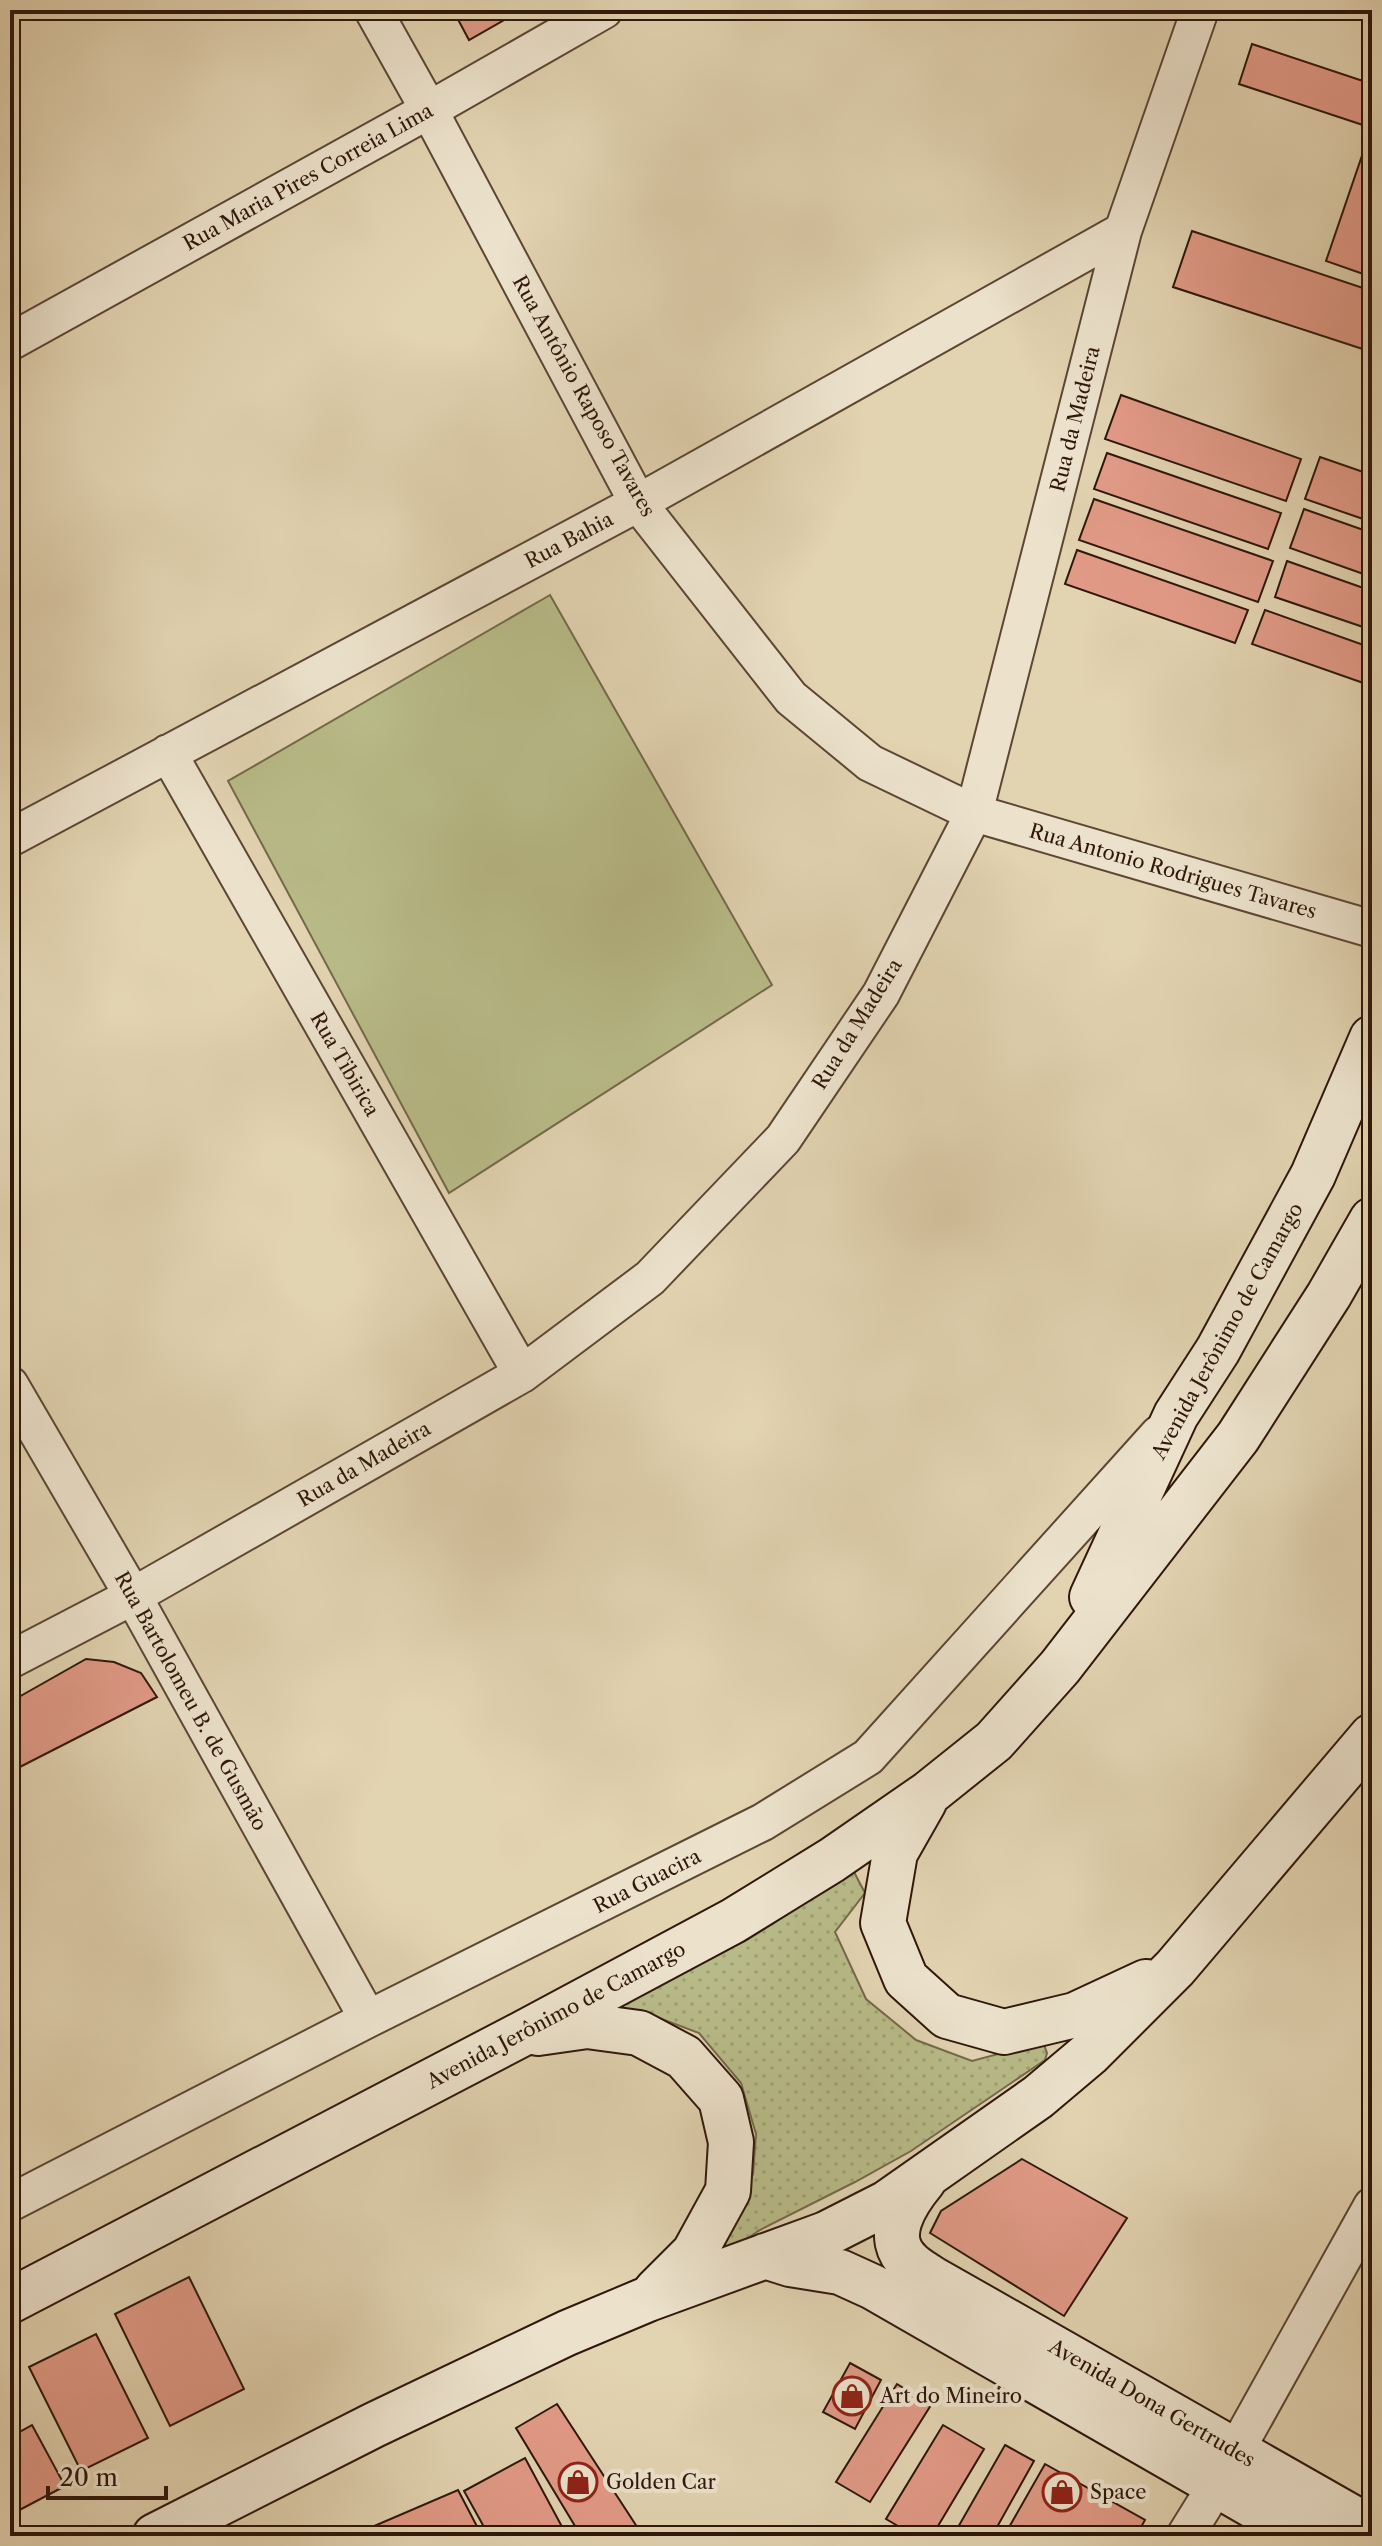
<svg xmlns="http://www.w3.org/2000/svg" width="1382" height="2546" font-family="'Libre Caslon Text',serif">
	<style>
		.grass { fill: #b8bb88; stroke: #74694a; stroke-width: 2 }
		.park { fill: url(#park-dots); stroke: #74694a; stroke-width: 2 }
		.building { fill: #e19a87; stroke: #2f170b; stroke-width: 2 }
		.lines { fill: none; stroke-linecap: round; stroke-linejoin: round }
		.street-casing { stroke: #5c4634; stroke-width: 40 }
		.secondary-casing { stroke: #2f170b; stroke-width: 48 }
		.street { stroke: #ece2cc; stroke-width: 36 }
		.secondary { stroke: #ece2cc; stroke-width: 44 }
		.labels { text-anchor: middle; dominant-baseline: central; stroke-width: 8; stroke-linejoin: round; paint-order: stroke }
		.street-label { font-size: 20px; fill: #2f170b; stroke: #ece2cc }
		.poi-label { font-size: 20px; fill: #2f170b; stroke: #ece2cc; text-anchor: start }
	</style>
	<defs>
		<pattern id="park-dots" width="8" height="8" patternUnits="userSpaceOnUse" patternTransform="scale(2)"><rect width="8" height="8" fill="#b8bb88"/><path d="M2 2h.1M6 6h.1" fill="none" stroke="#9ea074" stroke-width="1.8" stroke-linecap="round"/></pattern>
	</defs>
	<rect width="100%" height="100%" fill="#e2d3b1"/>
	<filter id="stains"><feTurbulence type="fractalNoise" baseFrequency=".0025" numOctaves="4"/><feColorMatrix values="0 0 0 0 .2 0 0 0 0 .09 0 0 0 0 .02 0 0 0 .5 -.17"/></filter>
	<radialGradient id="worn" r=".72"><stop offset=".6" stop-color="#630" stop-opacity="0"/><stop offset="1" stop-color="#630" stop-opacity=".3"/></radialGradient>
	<path class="grass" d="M550,595L772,985L449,1193L228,781Z"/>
	<path class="park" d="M854,1872L865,1893L835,1932L866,1999L916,2040L972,2061L1043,2042L1047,2053L1045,2060L911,2151L855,2182L758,2231L733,2249L717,2243L753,2174L756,2134L741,2083L699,2033L654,2016L623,2020L612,2002L704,1962L747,1940Z"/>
	<path class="building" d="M453,10H499L504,20L469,40Z
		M1252,44L1372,84V128L1239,84Z
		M1366,144L1372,145V277L1326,261Z
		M1192,231L1372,291V352L1173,287Z
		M1121,395L1301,459L1286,501L1105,439Z
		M1107,453L1281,513L1268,549L1094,489Z
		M1320,457L1372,475V522L1305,499Z
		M1094,499L1273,561L1258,602L1079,540Z
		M1304,509L1372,533V577L1290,548Z
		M1077,550L1248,610L1235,643L1065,584Z
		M1287,561L1372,591V630L1275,597Z
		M1265,610L1372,648V686L1252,644Z
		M86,1659L114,1662L141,1673L157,1697L10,1772V1702Z
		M1022,2159L1127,2218L1064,2316L930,2233L941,2211Z
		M189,2277L244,2389L170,2426L115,2314Z
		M96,2334L148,2438L81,2471L29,2367Z
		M850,2363L881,2380L855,2429L823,2412Z
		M897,2384L931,2405L870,2502L836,2482Z
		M557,2404L643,2536H581L516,2428Z
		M32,2425L65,2486L10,2515V2437Z
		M943,2425L984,2449L932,2536H915L886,2519Z
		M1005,2445L1034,2461L992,2536H953Z
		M525,2458L567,2536H489L464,2491Z
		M1045,2464L1145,2520L1136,2536H1004Z
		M458,2490L482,2536H351Z"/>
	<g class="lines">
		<g class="street-casing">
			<path id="street" d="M373,10L429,110L638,503L791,698L870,763L974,813L1372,929
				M10,342L429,110L604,10
				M168,753L522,1374
				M10,838L638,503L1123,231
				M10,1385L133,1596L368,2019
				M10,1660L133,1596L522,1374L650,1278L783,1139L881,994L974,813L1123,231L1200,10
				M10,2203L368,2019L763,1822L868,1757L1159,1434
				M1185,2536L1216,2486L1372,2206"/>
		</g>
		<g class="secondary-casing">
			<path id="secondary" d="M1092,1597L1176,1415L1218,1350L1313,1175L1372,1038
				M924,1802L895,1853L883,1923L906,1979L947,2016L1004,2032L1075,2015L1146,1982
				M538,2033L587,2026L639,2033L684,2057L721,2099L731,2142L728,2191L694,2253L656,2291
				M924,2180C905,2203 882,2238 910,2263C916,2269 924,2273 931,2278L1372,2529
				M765,2256L790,2264L840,2272L873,2287L1306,2536
				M10,2301L518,2036L733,1921L832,1860L929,1793L994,1741L1060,1667L1238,1437L1329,1295L1372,1220
				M155,2536L374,2425L567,2333L648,2299L826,2234L887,2203L1038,2097L1089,2054L1175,1968L1372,1736"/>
		</g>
		<use href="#street" class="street"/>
		<use href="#secondary" class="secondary"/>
	</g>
	<defs>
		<g id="shop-ring" transform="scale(2)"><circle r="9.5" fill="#ece2cc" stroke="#8f2418" stroke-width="1.5"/><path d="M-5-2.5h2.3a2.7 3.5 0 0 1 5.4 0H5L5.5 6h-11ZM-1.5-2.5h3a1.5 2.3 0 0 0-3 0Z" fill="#8f2418"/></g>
	</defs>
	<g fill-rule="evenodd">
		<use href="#shop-ring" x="852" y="2396"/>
		<use href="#shop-ring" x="578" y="2482"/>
		<use href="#shop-ring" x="1062" y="2492"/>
	</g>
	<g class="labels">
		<g class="street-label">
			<text transform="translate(308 177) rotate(-29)">Rua Maria Pires Correia Lima</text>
			<text transform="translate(584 396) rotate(61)">Rua Antônio Raposo Tavares</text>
			<text transform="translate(1075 419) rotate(-76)">Rua da Madeira</text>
			<text transform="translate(569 540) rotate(-28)">Rua Bahia</text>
			<text transform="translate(1173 871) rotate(16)">Rua Antonio Rodrigues Tavares</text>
			<text transform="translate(857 1024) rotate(-58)">Rua da Madeira</text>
			<text transform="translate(345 1064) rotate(60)">Rua Tibirica</text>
			<text transform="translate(1227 1331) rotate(-61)">Avenida Jerônimo de Camargo</text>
			<text transform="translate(364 1464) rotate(-30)">Rua da Madeira</text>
			<text transform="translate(191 1701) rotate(61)">Rua Bartolomeu B. de Gusmão</text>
			<text transform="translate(647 1881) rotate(-27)">Rua Guacira</text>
			<text transform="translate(556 2015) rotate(-28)">Avenida Jerônimo de Camargo</text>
			<text transform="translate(1152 2403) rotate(30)">Avenida Dona Gertrudes</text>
		</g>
		<g class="poi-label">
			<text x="880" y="2396">Art do Mineiro</text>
			<text x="606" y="2482">Golden Car</text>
			<text x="1090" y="2492">Space</text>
		</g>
	</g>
	<rect width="1382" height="2546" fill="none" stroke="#e2d3b1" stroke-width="40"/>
	<rect x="12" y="12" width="1358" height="2522" fill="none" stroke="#2f170b" stroke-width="4"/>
	<rect x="20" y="20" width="1342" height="2506" fill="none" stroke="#2f170b" stroke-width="2"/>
	<path d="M48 2486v12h118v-12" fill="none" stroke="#2f170b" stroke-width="4"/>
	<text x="60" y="2486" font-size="24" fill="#2f170b" stroke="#ece2cc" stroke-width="6" paint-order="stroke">20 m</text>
	<rect width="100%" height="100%" filter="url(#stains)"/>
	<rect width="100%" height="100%" fill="url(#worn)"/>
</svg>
